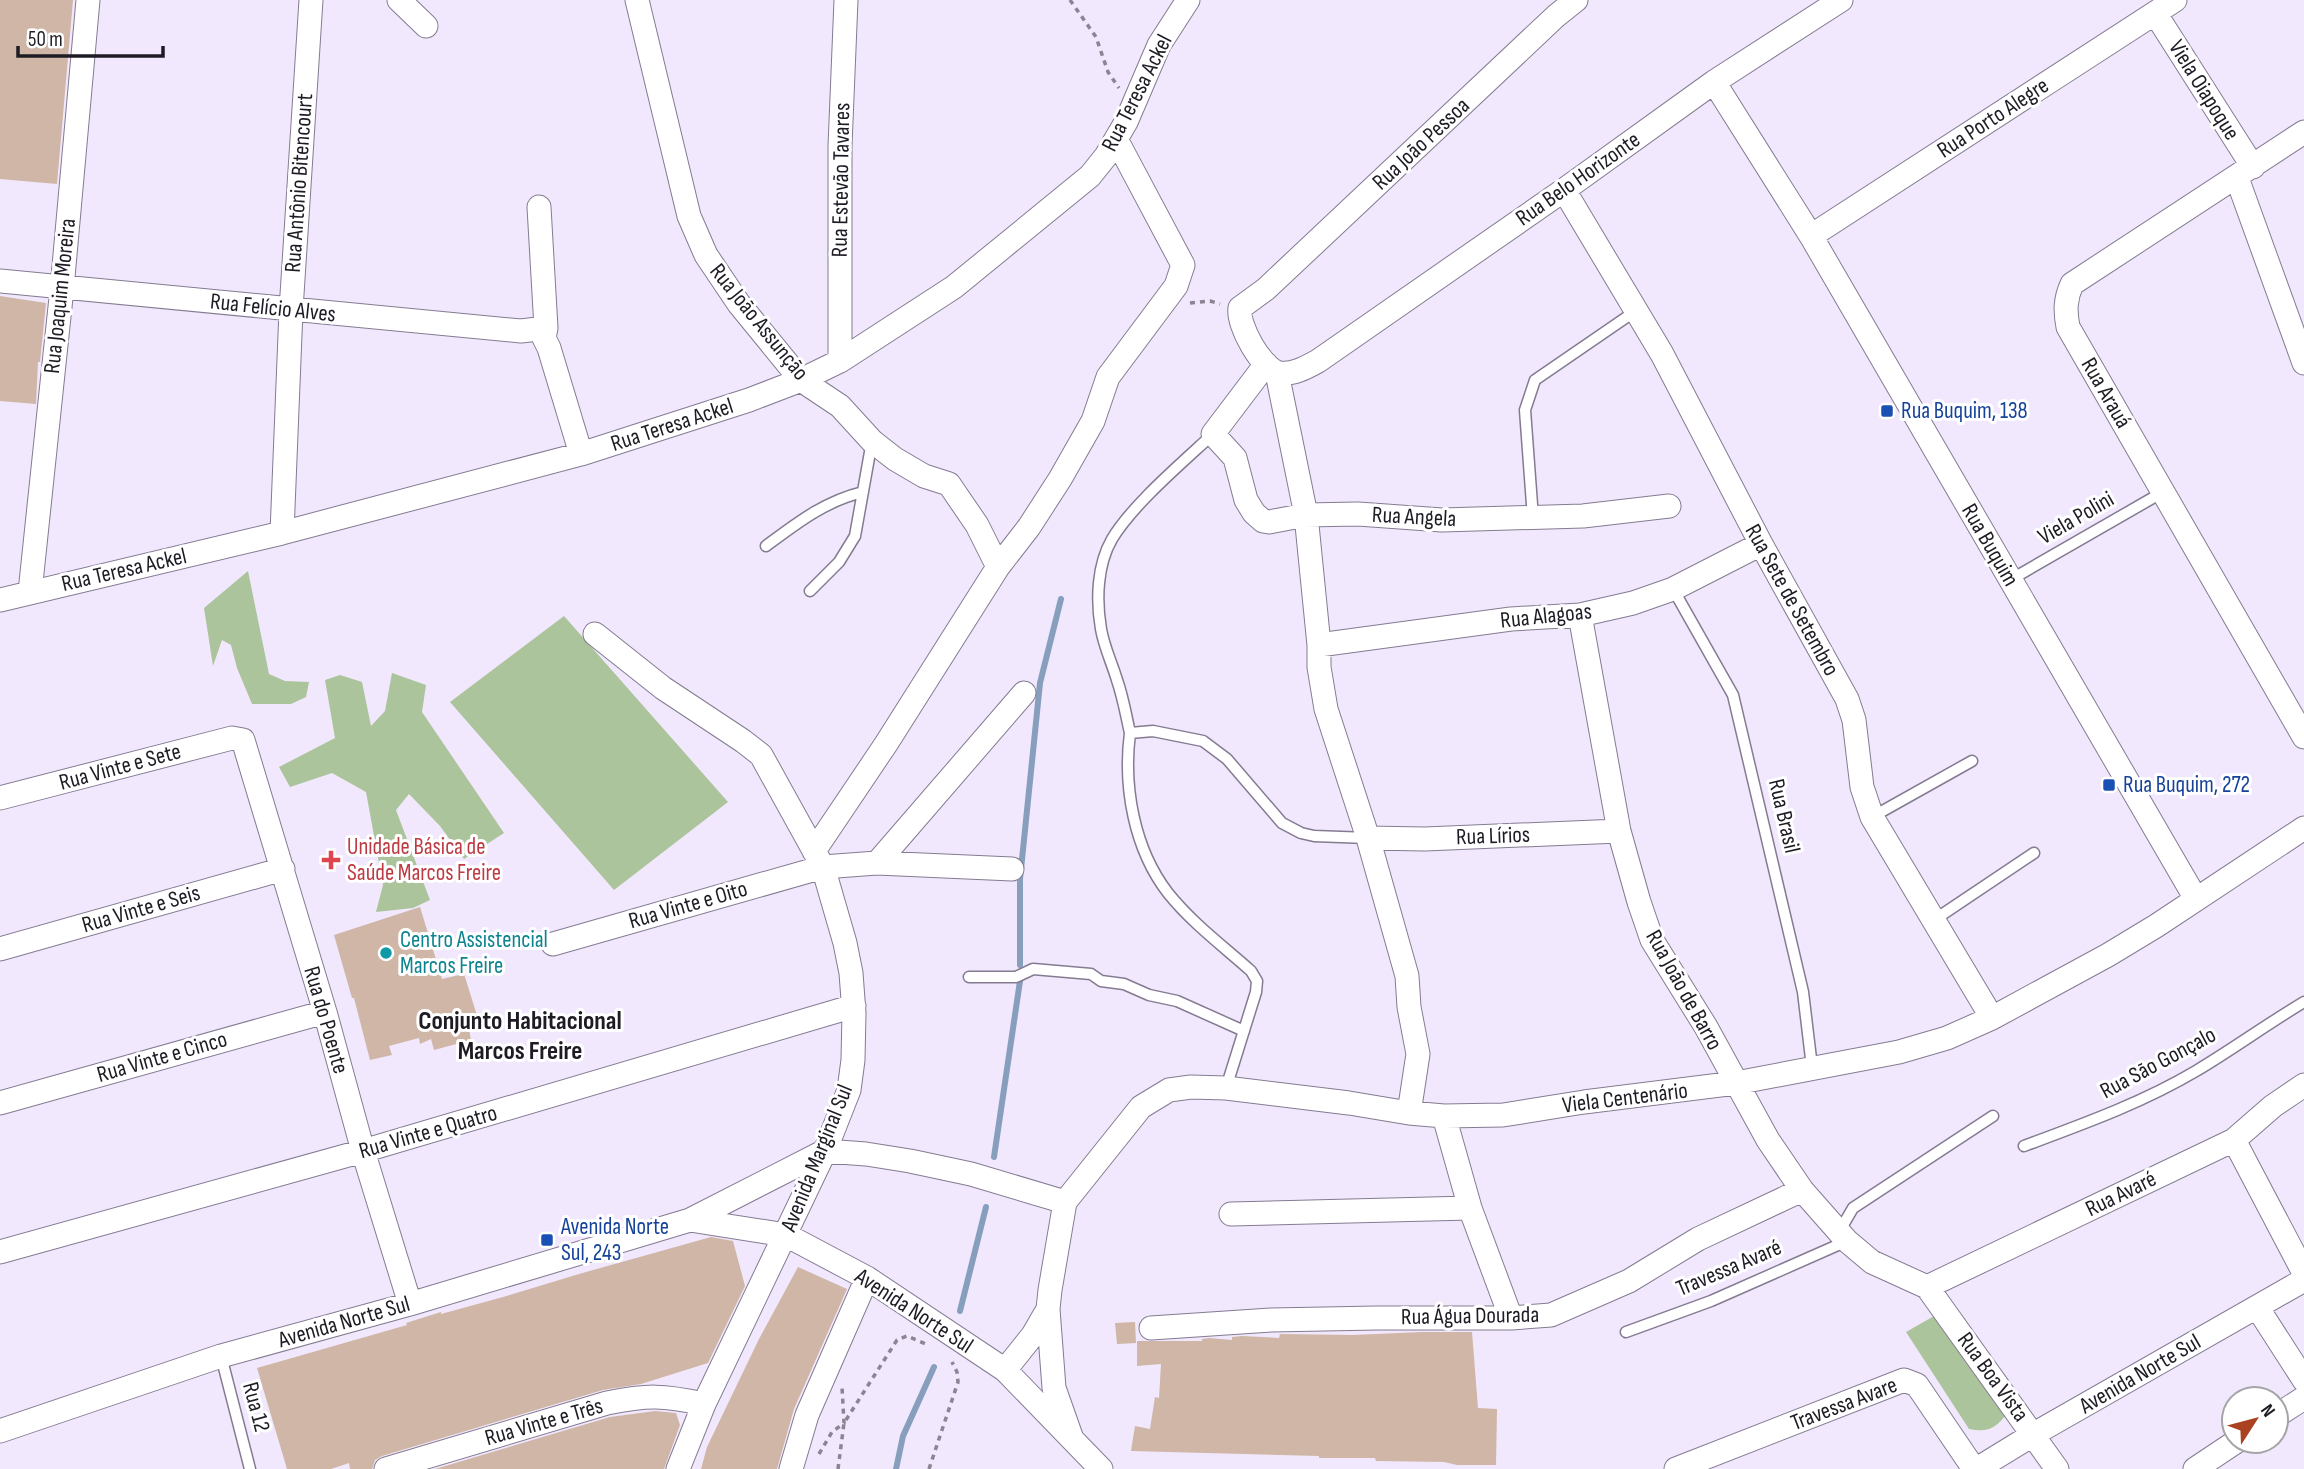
<svg xmlns="http://www.w3.org/2000/svg" width="2304" height="1469" font-family="'Sofia Sans Condensed',sans-serif">
	<style>
		.green { fill: #acc49c }
		.lines { fill: none; stroke-linecap: round; stroke-linejoin: round }
		.stream { stroke: #879ebc; stroke-width: 6 }
		.building { fill: #cfb6a6 }
		.service-casing { stroke: #847b92; stroke-width: 13 }
		.minor-casing { stroke: #847b92; stroke-width: 25 }
		.path { stroke: #8b8493; stroke-width: 3.5; stroke-dasharray: 5 5; stroke-linecap: butt }
		.service { stroke: #fff; stroke-width: 10 }
		.minor { stroke: #fff; stroke-width: 23 }
		.transit-dot { fill: #1a4fb4; stroke: #fff; stroke-width: 2.5 }
		.health-dot { fill: #e0444e; stroke: #fff; stroke-width: 2.5 }
		.culture-dot { fill: #0f9aa8; stroke: #fff; stroke-width: 2.5 }
		.labels { text-anchor: middle; dominant-baseline: central; stroke-width: 6; stroke-linejoin: round; paint-order: stroke }
		.street-label { font-size: 23px; fill: #1f1b24; stroke: #fff }
		.transit-label { font-size: 23px; fill: #164399; stroke: #fff; text-anchor: start }
		.health-label { font-size: 23px; fill: #be3a42; stroke: #fff; text-anchor: start }
		.culture-label { font-size: 23px; fill: #0d838f; stroke: #fff; text-anchor: start }
		.quarter-label { font-size: 26px; font-weight: bold; fill: #1f1b24; stroke: #fff }
	</style>
	<rect width="100%" height="100%" fill="#f1e8fd"/>
	<path class="green" d="M248,571L269,674L285,681L309,682L306,697L291,704H252L237,668L231,645L222,640L213,666L204,608Z
		M564,616L728,802L614,890L450,702Z
		M392,673L426,685L422,712L504,833L464,859L440,826L409,794L396,810L430,900L413,908L376,912L383,885L366,792L332,773L290,787L279,767L335,738L325,680L340,675L362,682L371,726L385,711Z
		M1934,1316L2007,1414C1995,1428 1989,1433 1969,1429L1906,1332Z"/>
	<g class="lines">
		<path class="stream" d="M1020,965V879L1040,683L1061,599
			M994,1157L1020,981
			M960,1311L986,1207
			M896,1469L903,1436L934,1367"/>
	</g>
	<path class="building" d="M0,0H73L57,184L0,179Z
		M0,296L46,303L40,362H38L36,404L0,401Z
		M420,907L442,979L464,974L480,1025L469,1029L471,1040L434,1050L431,1039L420,1044L419,1038L389,1046L392,1055L370,1060L354,998H352L334,935Z
		M711,1237L733,1241L745,1286L708,1363L641,1384L603,1390L382,1456L375,1460L372,1469H350L349,1463L331,1469H287L257,1368L407,1325L406,1323L441,1312V1314L503,1297L579,1274Z
		M798,1267L847,1289L794,1409L777,1469H701L707,1447L759,1339Z
		M1135,1322L1136,1343L1117,1344L1115,1323Z
		M1422,1332H1472L1478,1408L1497,1409L1496,1465H1457L1444,1462L1376,1461L1375,1458H1319V1456L1131,1451L1135,1426L1150,1429L1155,1397L1159,1398L1161,1364L1137,1366V1341H1202V1339L1209,1338L1232,1340V1337L1242,1336L1279,1338L1280,1334L1353,1335Z
		M655,1411L676,1413L680,1425L664,1469H435L610,1417Z"/>
	<g class="lines">
		<g class="service-casing">
			<path id="service" d="M1213,434C1183,462 1133,504 1112,539C1097,565 1096,600 1101,629C1104,647 1112,663 1117,680C1123,697 1126,715 1130,733L1153,731L1203,741L1227,759L1282,823L1301,833L1314,836L1368,838
				M1533,518L1525,410L1535,380L1637,310
				M766,546C797,523 825,501 863,492
				M2010,580L2163,492
				M1673,589L1733,695L1803,992L1812,1067
				M810,591L839,562L855,536L872,441
				M1130,733C1123,787 1134,849 1168,893C1192,923 1223,946 1251,971L1257,981L1256,992L1226,1088
				M1872,817L1972,761
				M1934,920L2034,853
				M969,977H1016L1033,969L1091,974L1101,981L1124,984L1149,995L1177,1001L1244,1031
				M2024,1146C2083,1124 2142,1103 2196,1071C2233,1049 2267,1024 2304,1002
				M1839,1232L1853,1208L1993,1116
				M1626,1332L1711,1301L1847,1241
				M221,1356L250,1469"/>
		</g>
		<g class="minor-casing">
			<path id="minor" d="M399,0L426,26
				M637,0L689,216L706,255L739,304L801,380L840,406L872,441L895,459L924,476L949,484L977,525L998,567
				M1576,0L1556,16L1266,289L1240,308C1237,325 1262,370 1280,373C1293,375 1307,367 1318,361L1564,190L1714,82L1841,0
				M2155,13L2253,167
				M1714,82L1811,236L2196,899
				M2304,132L2072,284C2065,299 2065,311 2068,327L2304,737
				M2237,178L2304,363
				M1564,190L1662,354L1761,544L1847,699L1854,720L1862,787L1872,817L1992,1018
				M539,207L546,328
				M1811,236L2175,0
				M0,281L521,331L546,328L544,338L549,348L581,454
				M840,361V146L846,0
				M1266,364L1213,434L1235,458L1246,500L1254,513L1263,521L1269,522L1306,515L1358,514L1442,520L1583,516L1669,506
				M1277,373L1306,515L1319,645V667L1326,709L1368,838L1407,976L1409,1007L1418,1054L1409,1113
				M282,533L291,310L311,0
				M30,592L62,288L88,0
				M0,600L282,533L581,454L749,400L801,380L840,361L954,287L1090,176L1106,156L1126,122L1159,45L1188,0
				M1580,615L1619,831L1639,902L1652,940L1706,1027L1768,1140L1802,1190L1847,1241L1872,1262L1927,1287L2057,1469
				M595,634L663,688L743,741L761,755L823,867L845,943L851,973L854,1013L853,1060L849,1090L825,1151L704,1404L678,1469
				M1319,645L1511,619L1580,615L1633,603L1673,589L1761,544
				M0,798L232,738L243,740L325,1012L363,1151L410,1304
				M1368,838L1425,839L1619,831
				M814,851L886,744L998,567L1029,527L1060,479L1093,421L1108,377L1176,286L1183,265L1116,139
				M877,863L1024,693
				M553,944L823,867L877,863L1012,869
				M0,949L283,869
				M0,1103L325,1012
				M1444,1116L1470,1208L1511,1318
				M2234,1140L2304,1273
				M1231,1214L1470,1208
				M690,1220L825,1151L866,1154L910,1161L971,1174L1065,1202
				M0,1252L363,1151L854,1006
				M1927,1287L2234,1140L2273,1106L2304,1085
				M2257,1307L2304,1380
				M1151,1328L1271,1320L1377,1318H1511L1551,1315L1629,1281L1698,1239L1802,1190
				M1005,1370L1033,1335L1048,1309
				M2276,1416L2304,1398
				M0,1431L221,1356L410,1304L690,1220L786,1235L867,1278L1005,1370L1101,1469
				M1072,1439L1054,1388L1048,1309L1050,1290L1065,1202L1141,1107L1169,1090L1191,1087L1226,1088L1349,1103L1409,1113L1444,1116L1503,1115L1584,1102L1736,1083L1899,1052L1947,1038L1992,1018L2108,955L2156,926L2304,828
				M386,1469L607,1403C647,1395 663,1395 704,1404
				M791,1469L807,1415L867,1278
				M1676,1469L1904,1380L1917,1385L1974,1469
				M1977,1469L2034,1434L2304,1280
				M2195,1469L2237,1441"/>
		</g>
		<path class="path" d="M1070,0L1096,37L1108,72L1119,88
			M1190,303L1210,301L1220,304
			M819,1454L832,1432L844,1423L842,1387
			M838,1469L844,1423L897,1340L907,1336L926,1344
			M929,1469L958,1382L957,1372L952,1362"/>
		<use href="#service" class="service"/>
		<use href="#minor" class="minor"/>
	</g>
	<g class="transit-dot">
		<rect x="1880" y="404" width="14" height="14" rx="3.5"/>
		<rect x="2102" y="778" width="14" height="14" rx="3.5"/>
		<rect x="540" y="1233" width="14" height="14" rx="3.5"/>
	</g>
	<path class="health-dot" d="M327.5 849.5h7v7h7v7h-7v7h-7v-7h-7v-7h7z"/>
	<circle class="culture-dot" cx="386" cy="953" r="7"/>
	<g class="labels">
		<g class="street-label">
			<text transform="translate(2204 90) rotate(58)">Viela Oiapoque</text>
			<text transform="translate(1137 93) rotate(-63)">Rua Teresa Ackel</text>
			<text transform="translate(1993 118) rotate(-33)">Rua Porto Alegre</text>
			<text transform="translate(1421 144) rotate(-43)">Rua João Pessoa</text>
			<text transform="translate(1578 179) rotate(-35)">Rua Belo Horizonte</text>
			<text transform="translate(841 180) rotate(-89)">Rua Estevão Tavares</text>
			<text transform="translate(299 183) rotate(-86)">Rua Antônio Bitencourt</text>
			<text transform="translate(60 296) rotate(-84)">Rua Joaquim Moreira</text>
			<text transform="translate(273 308) rotate(6)">Rua Felício Alves</text>
			<text transform="translate(759 322) rotate(51)">Rua João Assunção</text>
			<text transform="translate(2106 393) rotate(60)">Rua Arauá</text>
			<text transform="translate(672 425) rotate(-18)">Rua Teresa Ackel</text>
			<text transform="translate(1414 517) rotate(3)">Rua Angela</text>
			<text transform="translate(2076 518) rotate(-30)">Viela Polini</text>
			<text transform="translate(1990 545) rotate(60)">Rua Buquim</text>
			<text transform="translate(124 570) rotate(-13)">Rua Teresa Ackel</text>
			<text transform="translate(1792 600) rotate(61)">Rua Sete de Setembro</text>
			<text transform="translate(1546 616) rotate(-6)">Rua Alagoas</text>
			<text transform="translate(120 767) rotate(-15)">Rua Vinte e Sete</text>
			<text transform="translate(1784 816) rotate(77)">Rua Brasil</text>
			<text transform="translate(1493 836) rotate(-2)">Rua Lírios</text>
			<text transform="translate(688 905) rotate(-16)">Rua Vinte e Oito</text>
			<text transform="translate(141 909) rotate(-16)">Rua Vinte e Seis</text>
			<text transform="translate(1684 990) rotate(61)">Rua João de Barro</text>
			<text transform="translate(326 1020) rotate(74)">Rua do Poente</text>
			<text transform="translate(162 1057) rotate(-16)">Rua Vinte e Cinco</text>
			<text transform="translate(2158 1063) rotate(-28)">Rua São Gonçalo</text>
			<text transform="translate(1625 1098) rotate(-7)">Viela Centenário</text>
			<text transform="translate(428 1132) rotate(-16)">Rua Vinte e Quatro</text>
			<text transform="translate(817 1158) rotate(-68)">Avenida Marginal Sul</text>
			<text transform="translate(2121 1194) rotate(-26)">Rua Avaré</text>
			<text transform="translate(1729 1268) rotate(-23)">Travessa Avaré</text>
			<text transform="translate(914 1311) rotate(33)">Avenida Norte Sul</text>
			<text transform="translate(1470 1316) rotate(-1)">Rua Água Dourada</text>
			<text transform="translate(344 1322) rotate(-16)">Avenida Norte Sul</text>
			<text transform="translate(2140 1374) rotate(-30)">Avenida Norte Sul</text>
			<text transform="translate(1993 1377) rotate(54)">Rua Boa Vista</text>
			<text transform="translate(1844 1404) rotate(-21)">Travessa Avare</text>
			<text transform="translate(256 1407) rotate(75)">Rua 12</text>
			<text transform="translate(544 1422) rotate(-16)">Rua Vinte e Três</text>
		</g>
		<g class="transit-label">
			<text x="1901" y="411">Rua Buquim, 138</text>
			<text x="2123" y="785">Rua Buquim, 272</text>
			<text x="561" y="1227">Avenida Norte<tspan x="561" dy="26">Sul, 243</tspan></text>
		</g>
		<g class="health-label">
			<text x="347" y="847">Unidade Básica de<tspan x="347" dy="26">Saúde Marcos Freire</tspan></text>
		</g>
		<g class="culture-label">
			<text x="400" y="940">Centro Assistencial<tspan x="400" dy="26">Marcos Freire</tspan></text>
		</g>
		<g class="quarter-label">
			<text x="520" y="1021">Conjunto Habitacional<tspan x="520" dy="30">Marcos Freire</tspan></text>
		</g>
	</g>
	<g transform="translate(2255 1420) rotate(54)"><circle r="33" fill="#ffffff" stroke="#a5a4a7" stroke-width="2"/>
	<path d="M0-5L12 26L0 18L-12 26Z" fill="#aa4221"/>
	<text y="-10" font-size="19" font-weight="bold" text-anchor="middle" fill="#1f1b24">N</text>
	</g>
	<path d="M18 46v10h145v-10" fill="none" stroke="#1f1b24" stroke-width="3.5"/>
	<text x="28" y="46" font-size="21" fill="#1f1b24" stroke="#ffffff" stroke-width="5" paint-order="stroke">50 m</text>
</svg>
